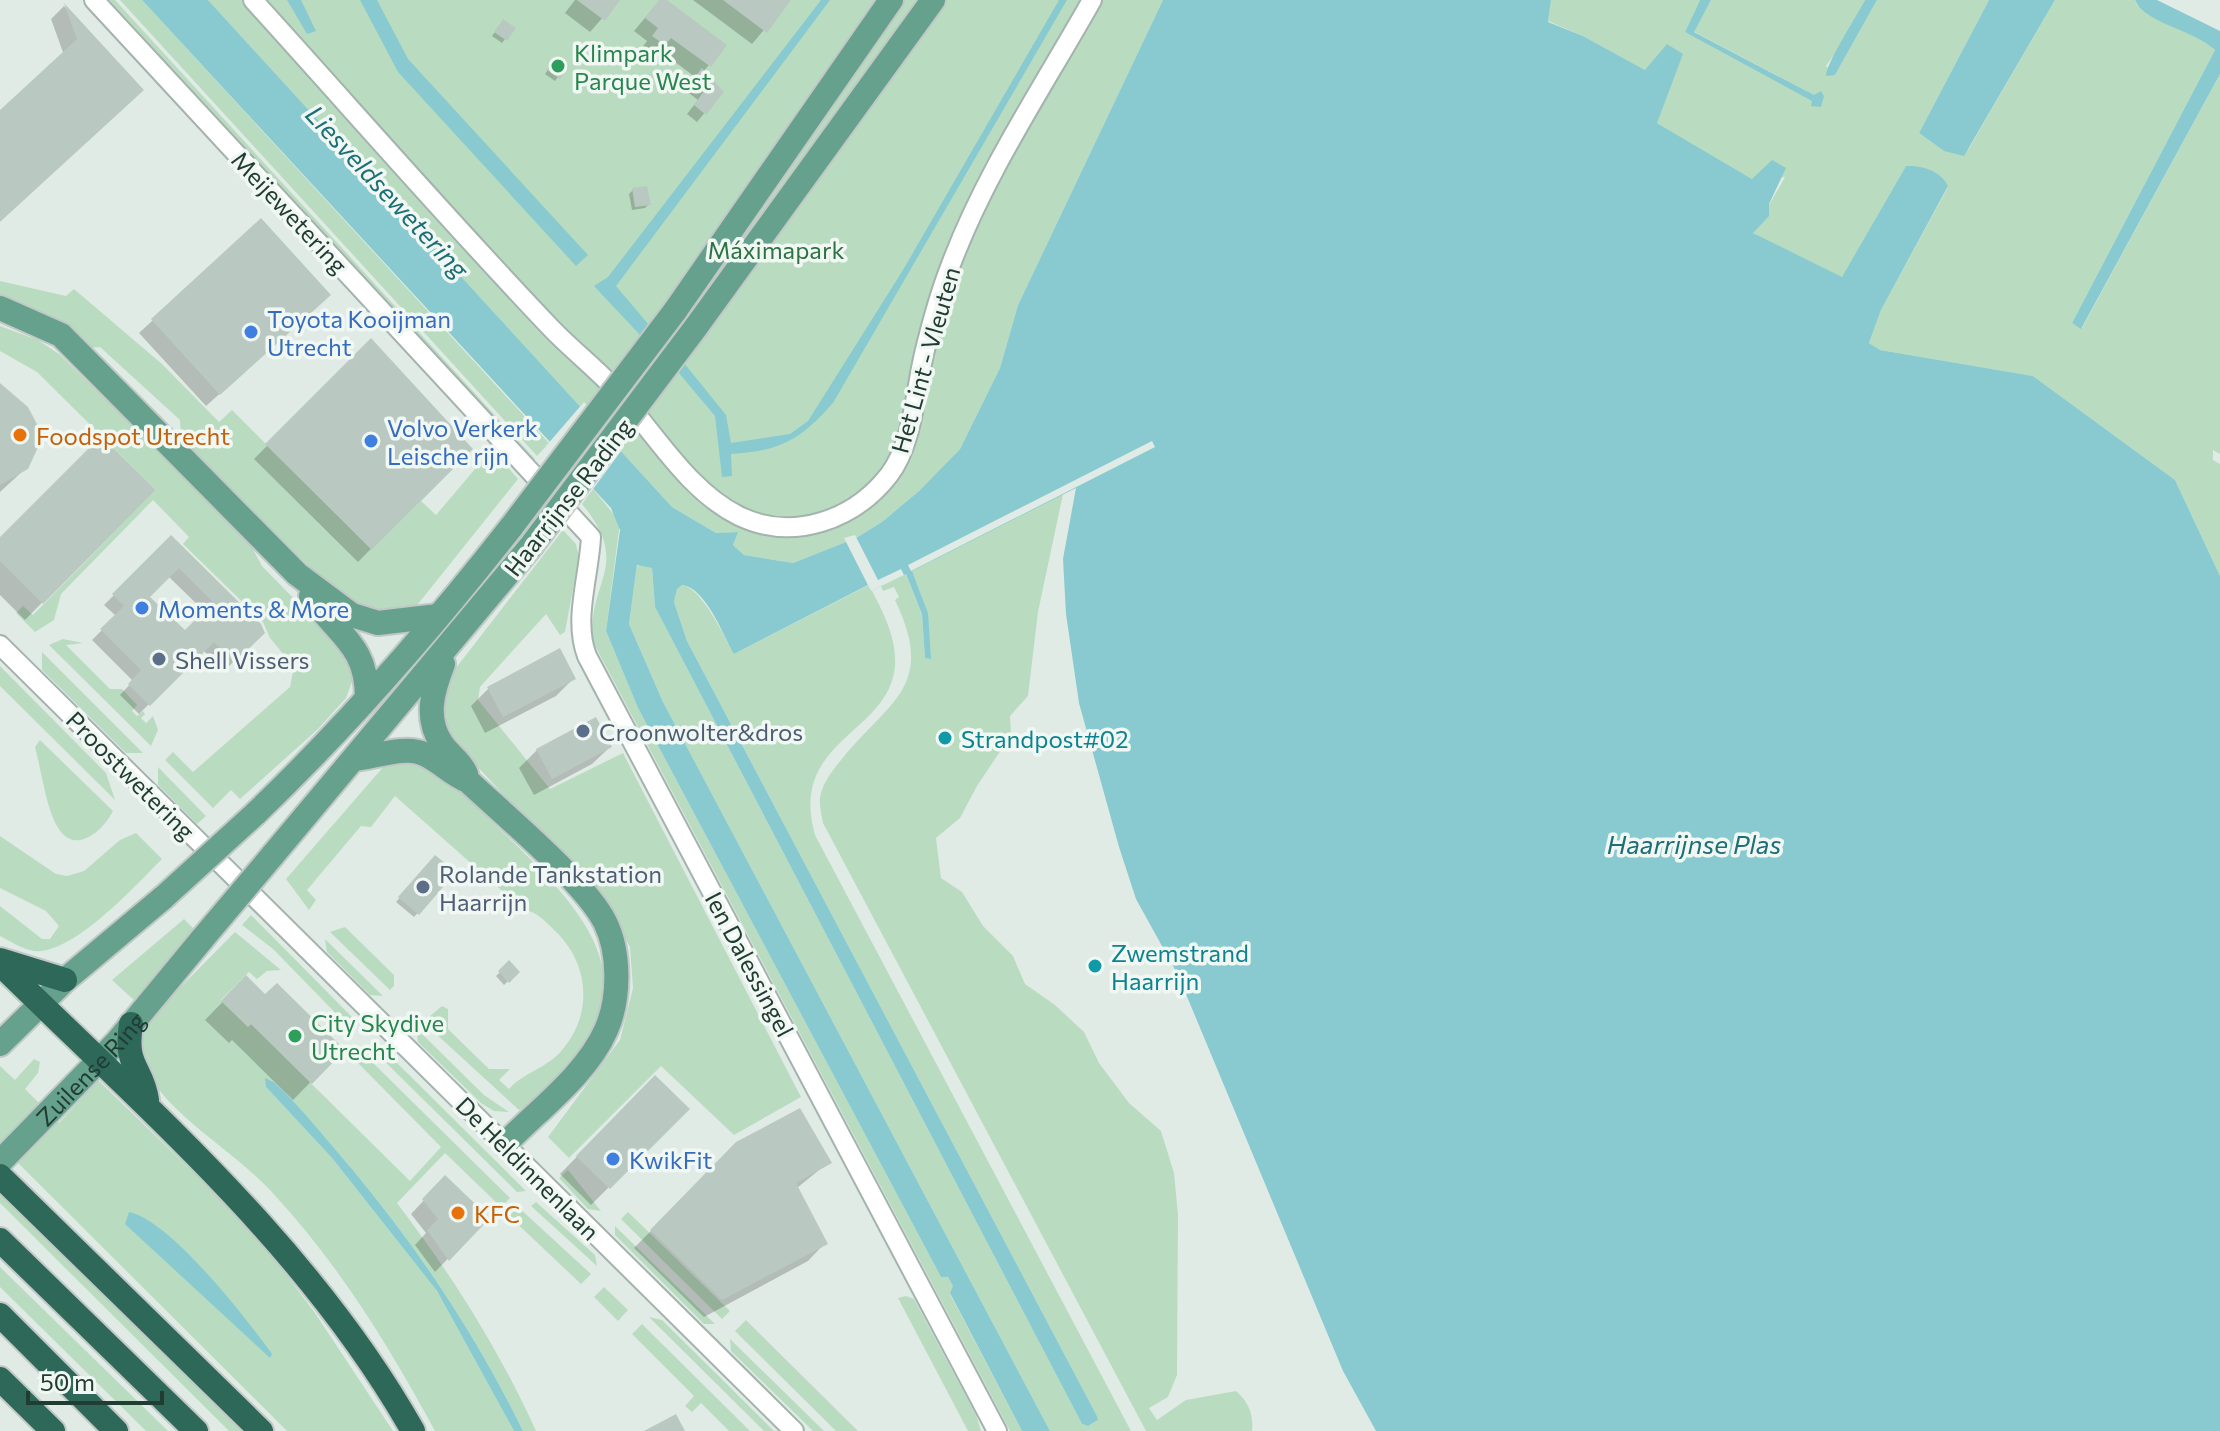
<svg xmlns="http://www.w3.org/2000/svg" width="2220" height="1431" font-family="Commissioner,sans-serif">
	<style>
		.green { fill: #b9dcc0 }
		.water { fill: #88cad0 }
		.pier { fill: #e1ebe6 }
		.shadow { fill: #0003; fill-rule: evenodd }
		.building { fill: #b9c9c1; fill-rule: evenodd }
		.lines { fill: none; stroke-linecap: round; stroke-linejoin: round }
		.minor-casing { stroke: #a4b3ad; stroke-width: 22 }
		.major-casing { stroke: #c1c8c6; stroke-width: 28 }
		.highway-casing { stroke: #c1c8c6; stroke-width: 28 }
		.minor { stroke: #fff; stroke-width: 18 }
		.major { stroke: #65a18d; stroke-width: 24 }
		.highway { stroke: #2d6858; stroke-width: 24 }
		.major-bridge-casing { stroke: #c1c8c6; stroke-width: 28; stroke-linecap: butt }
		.major-bridge { stroke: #65a18d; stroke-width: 24 }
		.leisure-dot { fill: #2e9e5b; stroke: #f1f8f4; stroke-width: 3 }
		.shop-dot { fill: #3f7fe0; stroke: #f1f8f4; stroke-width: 3 }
		.food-dot { fill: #e8710a; stroke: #f1f8f4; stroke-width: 3 }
		.service-dot { fill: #5c6f8a; stroke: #f1f8f4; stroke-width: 3 }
		.culture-dot { fill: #0f9aa8; stroke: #f1f8f4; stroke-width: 3 }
		.labels { text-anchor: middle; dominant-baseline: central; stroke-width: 7; stroke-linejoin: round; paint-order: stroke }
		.leisure-label { font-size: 24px; fill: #27864d; stroke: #f1f8f4; text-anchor: start }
		.street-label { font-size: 24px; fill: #213c33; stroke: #f1f8f4 }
		.park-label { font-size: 24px; fill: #2c7242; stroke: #f1f8f4 }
		.shop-label { font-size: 24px; fill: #366cbe; stroke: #f1f8f4; text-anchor: start }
		.food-label { font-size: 24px; fill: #c56008; stroke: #f1f8f4; text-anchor: start }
		.service-label { font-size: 24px; fill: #4e5e75; stroke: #f1f8f4; text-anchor: start }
		.culture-label { font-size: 24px; fill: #0d838f; stroke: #f1f8f4; text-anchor: start }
		.water-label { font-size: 26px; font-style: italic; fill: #1c6e77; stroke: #f1f8f4 }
	</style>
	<rect width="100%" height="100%" fill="#e1ebe6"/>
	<path class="green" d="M109,0H115L535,459L532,463Z
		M120,0H142L549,443L537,456Z
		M208,0H1163L1018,305L1000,368L960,449L919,491L882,522L856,538L793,563L744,555L733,545L737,532L716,533L672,507Z
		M1551,0H1700L1685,32L1814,95L1693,31L1711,0H1865L1845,39L1826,66L1835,75L1877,0H1989L1919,133L1944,151L1968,150L2055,0H2135L2137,5L2203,39L2215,50L2072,323L2082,328L2220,74V454L2213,450V460L2220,464V576L2175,480L2033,376L1880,350L1869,343L1881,310L1948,187L1906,166L1842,278L1753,233L1785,177L1752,179L1657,123L1645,70L1583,36L1548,21Z
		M0,281L66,296L74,289L162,364L219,422L232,410L372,550L421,501L436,515L492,449L518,479L418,604C406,612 392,617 377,616C346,612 211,468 181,438L180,420L100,347L89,348C64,325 35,304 0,298Z
		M0,326L38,340L59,354L246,536L262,566L344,650L353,679L346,698L318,729L240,799L231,790L213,808L165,760L173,752L193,772L290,687L294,667L270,638L263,622L183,544L189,537L153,500L61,594L54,620L35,632L16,613L23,606L33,615L156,490L37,372L0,351Z
		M593,489L620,522L606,631L638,708L941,1277H948L954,1287L950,1294L1022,1431H1010L592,640C589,578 632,565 582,504Z
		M1063,494L1038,612L1028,696L1010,716L1011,735L977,786L960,818L936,838L941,878L962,892L983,926L1013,956L1025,984L1055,1005L1084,1032L1099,1063L1129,1103L1161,1131L1174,1173L1178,1215L1177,1375L1168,1397L1149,1408L1157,1420L1186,1400L1236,1391C1248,1401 1254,1415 1252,1431H1146L823,823C822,816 819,806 820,798C822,784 832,771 841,760C889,700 937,688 895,600L899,597L894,587L883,591L881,586L906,574L922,614L925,658C932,624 926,602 911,571Z
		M563,530L576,544L579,557L565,632L560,635L546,614L480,687L478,700L550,789L623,753L801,1097L734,1135L661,1066L569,1158L548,1137L620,1040L633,988L630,947L606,904L445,732L441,709L445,682Z
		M641,565L652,568L655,607L1082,1424L1088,1426L1098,1420L1097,1416L687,641L674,602L677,589L682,585C702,588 724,636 734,654L869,585C882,610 897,637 895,666C889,735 788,739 815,835L1131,1431H1050L663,702L629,624L637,566Z
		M63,639L83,643L66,645L110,689H122L137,705L132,711L137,716L143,711L145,714L141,718L146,723L153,716L158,730L151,746L49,645Z
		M42,652L143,753H126L42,670Z
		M0,666L106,773L115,800L0,686Z
		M40,740L113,811C103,831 74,857 57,826C46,807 41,769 35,747Z
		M406,763C416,766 432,767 441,773C465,788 486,817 507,836C571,899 650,973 572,1060C556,1078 541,1099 519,1110L423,1022L442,1006L448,1009V1029L489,1069H510L499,1080L509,1089C524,1072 546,1069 562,1050C594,1013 589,962 554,930C544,920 537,912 524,910L395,796L371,827L361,826L307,890L316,900L309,910L286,879L384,766Z
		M158,767L206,816L197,824L158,785Z
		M136,833L162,859C136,885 73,955 34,951C22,949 10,941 0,936V906L42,939H50L59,926L46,911L0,888V836L56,874L67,876L84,871L120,840Z
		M251,915L354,1019V1032L273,949L242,925Z
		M184,919L197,932L135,1001L112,980Z
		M345,927L394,975V986L390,990L330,932Z
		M235,932L281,970L267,971L257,979L249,972L221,1000L248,1027L251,1024L410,1181L441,1147L355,1060L363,1053L510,1198L501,1207L445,1153L397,1203C451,1274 499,1349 536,1431H523C476,1335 420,1251 352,1169C326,1139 303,1109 274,1082L270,1080L266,1087L332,1158L437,1291L514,1431H435C388,1344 338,1263 270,1190C234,1152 183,1124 153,1082C139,1063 138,1041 148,1020Z
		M325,939L383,996L370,995L327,952Z
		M416,1028L484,1095L509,1112L494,1111L481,1103L418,1042Z
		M369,1046L383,1049L526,1191L517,1192Z
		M34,1059L40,1062L38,1073L25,1089L59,1123L98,1080L253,1230L315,1313L393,1431H287L0,1145V1066L15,1080Z
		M568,1170L601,1211L588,1209L559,1178Z
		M0,1192L242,1431H229L0,1203Z
		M536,1202L595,1255L597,1266L531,1206Z
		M518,1207L591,1274L581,1284L509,1216Z
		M628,1212L730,1311L722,1319L621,1219Z
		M615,1226L715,1324H704L615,1235Z
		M0,1267L168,1431H146L0,1287Z
		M604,1287L628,1310L618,1321L594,1297Z
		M906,1296L914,1299L976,1415L981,1431H968L898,1298Z
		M649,1317L662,1320L774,1431H764Z
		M746,1320L760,1334L858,1431H836L735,1331Z
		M642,1324L750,1431H729L701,1403L692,1412L685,1406L694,1396L632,1334Z
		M730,1339L824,1431H813L731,1351Z"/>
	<path class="water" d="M142,0H208L672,507L716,533L738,532L733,545L744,555L793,563L856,538L882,522L919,491L960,449L1000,368L1018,305L1163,0H1551L1548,22L1583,36L1645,70L1667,44L1683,54L1657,123L1752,179L1772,160L1786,168L1769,204V216L1753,233L1842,277L1906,166C1922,165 1941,171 1948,186L1881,310L1869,343L1880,350L2033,376L2175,480L2220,576V1431H1376L1343,1371L1178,975L1136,899L1119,847L1079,703L1066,614L1063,559L1076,488L912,571L928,613L931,659L925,658L922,614L906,574L871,591L868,585L734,654C723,635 706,588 682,585L677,589L674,602L687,641L1097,1416L1098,1420L1088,1426L1082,1424L655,607L652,568L637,565L629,624L663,702L1050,1431H1022L950,1293L953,1286L948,1277H941L638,708L606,631L620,530L611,508Z
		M287,0H301L316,31L307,34Z
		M360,0H377L408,59L588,255L576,266L398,72Z
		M821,0H830L616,286L649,325L640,335L594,286L608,277Z
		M1059,0H1067L833,403C800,440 781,451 731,454L732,476L722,477L715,416L678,372L684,363L726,415L731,443L790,434L808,421L903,270Z
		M1700,0H1711L1694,32L1814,95L1821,91L1824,96L1821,107L1811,106L1812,101L1685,32Z
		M1865,0H1877L1835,75L1826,76C1826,63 1857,16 1865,0Z
		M1989,0H2055L1964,156L1944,151L1919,133Z
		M2135,0H2157L2220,31V74L2081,329L2072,323L2215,50C2195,30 2144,23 2135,0Z
		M265,1078L274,1082C303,1109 326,1139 352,1169C420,1251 476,1335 523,1431H514L437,1291L332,1158L266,1087Z
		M129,1212C170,1220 247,1319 272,1354L270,1358L125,1224Z"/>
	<path class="pier" d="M584,402L624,447L591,492L546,446Z
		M1152,441L1155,447L911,571L908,565Z
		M855,535L878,580L901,569L904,575L871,591L844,538Z"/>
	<path class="shadow" d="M575,0H618L590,32L565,13Z
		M660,0L725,46L703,72L722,92L697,122L687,114L698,100L685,90L695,77L658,49L652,56L641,49L647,41L634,31Z
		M693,0H789L752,44Z
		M64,6L141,90L0,220V113L64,55L51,19Z
		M500,25L505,39L502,43L492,36Z
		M553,63L558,77L555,81L545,74Z
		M633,190L649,204L645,208L632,210L629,194Z
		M261,221L316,307L206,406L139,333Z
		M371,341L470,449L358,562L254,459Z
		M0,387L38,443L26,468L0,492Z
		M153,490L25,620L0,595V540Z
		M171,538L263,633L224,671L203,650L139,714L120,695L133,681L92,640L116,616L104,605ZM168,576L205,612L185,633L147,597Z
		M574,678L556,696L485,733L471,706L489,688Z
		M610,747L592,764L534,795L519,768L537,750Z
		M435,857L453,873L414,917L396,902Z
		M509,963L518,971L504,985L496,976Z
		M246,978L265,997L342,1050L293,1100L232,1040L229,1043L205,1020Z
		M655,1077L687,1109L591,1205L560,1174Z
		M737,1144L829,1162L797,1188L825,1243L808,1261L704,1317L634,1248Z
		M445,1178L487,1218L435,1272L415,1245L426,1233L411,1214Z"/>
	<path class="building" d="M577,0H620L605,21Z
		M659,0H667L727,45L711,67L671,38L665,45L652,36L658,28L645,18Z
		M723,0H791L767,33Z
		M64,3L144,90L0,222V110L77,39Z
		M503,19L516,28L507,41L494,32Z
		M556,57L569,66L560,79L547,70Z
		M702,68L724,92L706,115L694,105L704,91L692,81Z
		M647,186L651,205L635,207L632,188Z
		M261,218L331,295L220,395L151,319Z
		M371,338L473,449L372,550L265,444Z
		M0,383L28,407L38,426L40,443L28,469L0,485Z
		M101,436L156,490L43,604L0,561V537Z
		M171,535L261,624L265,633L234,663L214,642L150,706L128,684L141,670L100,629L124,606L112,594ZM179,568L213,602L185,630L150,597Z
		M560,648L576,679L503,717L487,687Z
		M596,717L612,747L552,779L536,749Z
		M435,855L456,872L419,915L398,897Z
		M509,960L520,972L509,983L498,971Z
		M246,975L265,994L277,983L345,1050L312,1084L251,1024L248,1027L221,1001Z
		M655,1075L690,1109L610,1189L576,1156Z
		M800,1108L832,1163L796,1183L828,1244L722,1300L650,1230L736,1142Z
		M445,1175L490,1218L449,1261L427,1230L438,1219L422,1199Z
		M676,1414L685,1431H644Z"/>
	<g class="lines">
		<g class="minor-casing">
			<path id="minor" d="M94,0L591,537C589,577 573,620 587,656L997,1431
				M253,0C352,109 449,221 551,328C570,348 593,366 612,386C652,428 686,490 739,516C793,542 854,520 889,475C913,444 915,392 924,354C931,325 939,295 950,267C985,173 1043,87 1092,0
				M0,645L794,1431"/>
		</g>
		<g class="major-casing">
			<g id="major">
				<path d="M0,308L61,335L297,574L352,615L378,623L438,616"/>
				<path d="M675,311L891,0"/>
				<path d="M696,327L933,0"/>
				<path d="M311,596C337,635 367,644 367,698"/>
				<path d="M443,664C433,690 424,718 442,744C449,755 461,761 466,774"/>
				<path d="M354,759C374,757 406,745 424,754C440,761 451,774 468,781C503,814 585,882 605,922C620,952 620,999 606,1030C587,1074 538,1110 505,1144"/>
				<path d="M255,814C348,725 433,627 512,526"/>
				<path d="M272,856L531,546"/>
				<path d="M0,1044L65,980L164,897"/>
				<path id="s1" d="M0,1162L117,1042L203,938"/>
			</g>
		</g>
		<g class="highway-casing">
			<path id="highway" d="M0,960L65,980
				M0,964C149,1111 309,1247 413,1431
				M131,1024C124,1068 142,1066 147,1100
				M0,1176L261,1431
				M0,1240L196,1431
				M0,1315L116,1431
				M0,1379L53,1431"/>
		</g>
		<use href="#minor" class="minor"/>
		<use href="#major" class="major"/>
		<use href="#highway" class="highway"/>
		<g class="major-bridge-casing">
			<path id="major-bridge" d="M512,526L675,311
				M531,546L696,327
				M164,897L255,814
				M203,938L272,856"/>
		</g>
		<use href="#major-bridge" class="major-bridge"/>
	</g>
	<g class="leisure-dot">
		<circle cx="558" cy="66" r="8"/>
		<circle cx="295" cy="1036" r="8"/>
	</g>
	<g class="shop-dot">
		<circle cx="251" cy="332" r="8"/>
		<circle cx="371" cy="441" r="8"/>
		<circle cx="142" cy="608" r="8"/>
		<circle cx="613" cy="1159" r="8"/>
	</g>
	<g class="food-dot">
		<circle cx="20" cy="435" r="8"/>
		<circle cx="458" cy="1213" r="8"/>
	</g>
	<g class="service-dot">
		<circle cx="159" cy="659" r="8"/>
		<circle cx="583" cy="731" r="8"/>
		<circle cx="423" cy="887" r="8"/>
	</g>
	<g class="culture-dot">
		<circle cx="945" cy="738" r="8"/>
		<circle cx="1095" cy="966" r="8"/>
	</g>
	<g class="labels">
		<g class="leisure-label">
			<text x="574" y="52">Klimpark<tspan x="574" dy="28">Parque West</tspan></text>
			<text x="311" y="1022">City Skydive<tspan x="311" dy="28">Utrecht</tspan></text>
		</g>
		<g class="street-label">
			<text transform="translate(290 212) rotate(47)">Meijewetering</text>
			<text transform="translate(925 360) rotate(-74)">Het Lint - Vleuten</text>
			<text transform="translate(568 497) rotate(-52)">Haarrijnse Rading</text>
			<text transform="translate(131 775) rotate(45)">Proostwetering</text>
			<text transform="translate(750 964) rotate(62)">Ien Dalessingel</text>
			<text stroke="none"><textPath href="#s1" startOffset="130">Zuilense Ring</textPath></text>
			<text transform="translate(528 1168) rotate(45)">De Heldinnenlaan</text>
		</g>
		<g class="park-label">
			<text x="776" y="249">Máximapark</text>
		</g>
		<g class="shop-label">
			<text x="267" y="318">Toyota Kooijman<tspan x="267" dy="28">Utrecht</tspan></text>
			<text x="387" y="427">Volvo Verkerk<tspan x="387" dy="28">Leische rijn</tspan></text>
			<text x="158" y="608">Moments &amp; More</text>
			<text x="629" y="1159">KwikFit</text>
		</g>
		<g class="food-label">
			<text x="36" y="435">Foodspot Utrecht</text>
			<text x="474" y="1213">KFC</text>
		</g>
		<g class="service-label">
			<text x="175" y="659">Shell Vissers</text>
			<text x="599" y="731">Croonwolter&amp;dros</text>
			<text x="439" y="873">Rolande Tankstation<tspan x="439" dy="28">Haarrijn</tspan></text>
		</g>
		<g class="culture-label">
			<text x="961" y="738">Strandpost#02</text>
			<text x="1111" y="952">Zwemstrand<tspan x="1111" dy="28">Haarrijn</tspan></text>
		</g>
		<g class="water-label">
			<text transform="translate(388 191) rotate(47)">Liesveldsewetering</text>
			<text x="1694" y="843">Haarrijnse Plas</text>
		</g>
	</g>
	<path d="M28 1391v12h134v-12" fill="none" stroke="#213c33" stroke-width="4"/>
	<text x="40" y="1391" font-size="24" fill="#213c33" stroke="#f1f8f4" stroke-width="6" paint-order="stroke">50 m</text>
</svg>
